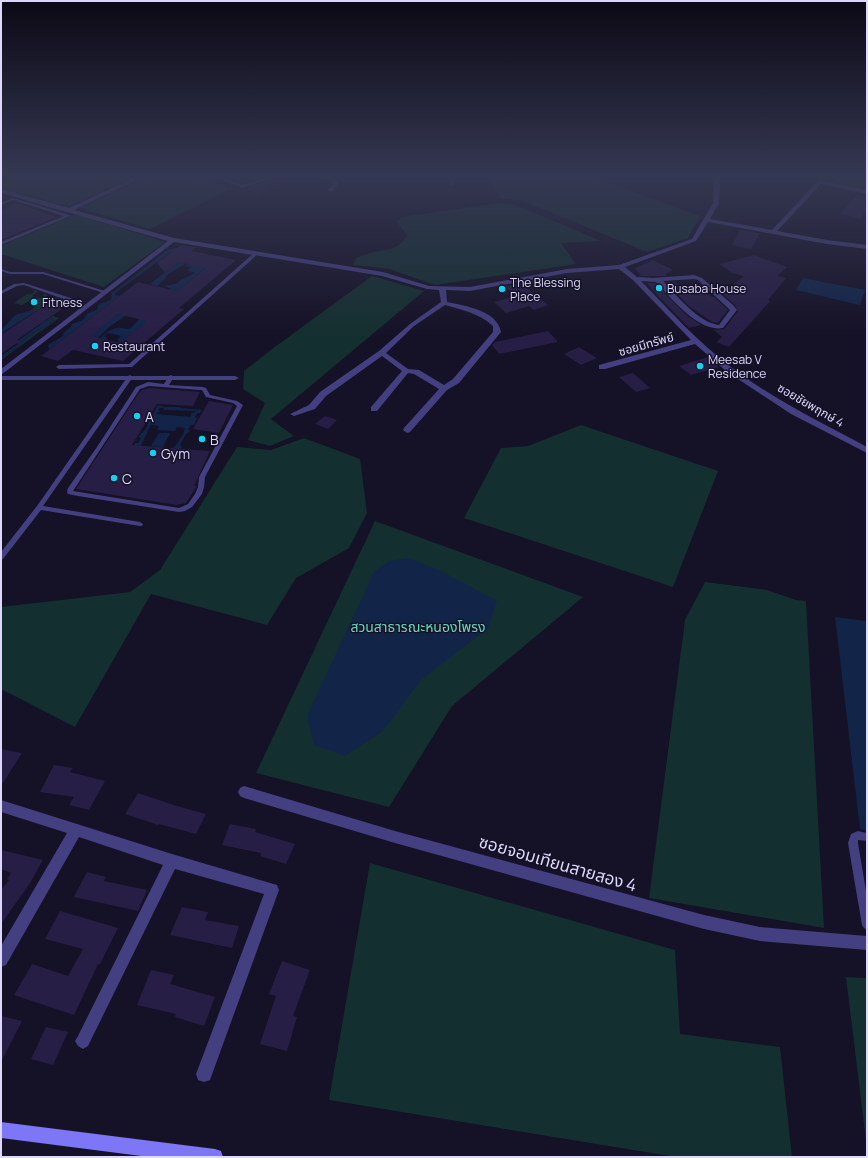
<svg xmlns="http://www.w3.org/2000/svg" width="868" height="1158" font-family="Manrope,'Noto Sans Thai',sans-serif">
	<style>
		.green { fill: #142f2f }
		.water { fill: #122549; fill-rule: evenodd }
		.building { fill: #271e45; fill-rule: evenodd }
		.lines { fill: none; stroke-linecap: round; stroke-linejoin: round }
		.service { fill: #443f81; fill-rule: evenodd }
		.minor { fill: #443f81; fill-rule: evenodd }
		.secondary { fill: #7d76f6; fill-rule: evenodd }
		.poi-dot { fill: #12d2ef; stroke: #151126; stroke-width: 1.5 }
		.labels { text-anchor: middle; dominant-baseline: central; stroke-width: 3; stroke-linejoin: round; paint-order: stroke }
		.far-poi-label { font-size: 12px; fill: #ddd8fc; stroke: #151126; text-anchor: start }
		.far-street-label { font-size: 12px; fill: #ddd8fc; stroke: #151126 }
		.poi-label { font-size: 14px; fill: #ddd8fc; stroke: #151126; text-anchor: start }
		.park-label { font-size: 14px; fill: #68d8bf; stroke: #151126 }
		.near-street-label { font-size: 17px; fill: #ddd8fc; stroke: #151126 }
	</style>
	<rect width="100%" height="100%" fill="#151126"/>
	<path class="green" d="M4,175H138L69,206L1,188V176Z
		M152,175H193L230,189L150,229L80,208Z
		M487,175H587L700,216L688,238L647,252L521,200L501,198Z
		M831,175H867V189L833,181Z
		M499,203L516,205L601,241L561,243L576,264L435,285L389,269L353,265L356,258C362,256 368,253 374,252C389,249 399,250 407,235L397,222L402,217Z
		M77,214L165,242L104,287L1,254V246Z
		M372,276L424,291L271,419L294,436L270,446L248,440L265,403L243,389L244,371L272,349Z
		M28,288L38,291L32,296L40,298L45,294L48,295L43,299L51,301L56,297L77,304L75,306L53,300L36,311L31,310L39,304L37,303L40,301C33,299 28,301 22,305L14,303L27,294L30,295L35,291Z
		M53,316L59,318L1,360V358L14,350L28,337L51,322L53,320L51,317Z
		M581,425L718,471L673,587L464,518L501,448L528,446Z
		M304,438L360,459L367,513L349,548L296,578L267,625L151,594L75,727L1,689V607L130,592L160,570L237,447L271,450Z
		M375,521L583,597L452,706L389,807L256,773Z
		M705,582L767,590L796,600L806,601L824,928L649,898L685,620Z
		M370,863L675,950L680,1034L780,1047L792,1157H676L329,1100Z
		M846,977L867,978V1149Z"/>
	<path class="water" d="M174,248L183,249L179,253L172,251L115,293V295L122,297L124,299L117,298L46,352L49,349L48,345L63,336C63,330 71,330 72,324L83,320L88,313L97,310L98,305L111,300L112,295L111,293C118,290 122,284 128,281L166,251Z
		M182,259L185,264L168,274L165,279L157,286L150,284Z
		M187,264L215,267L211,271L204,269L172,295L171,289L165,286L178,283L179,281L195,273L187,271L191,267L185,266Z
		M803,278L865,290L860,305L796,290Z
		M31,310L36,311L2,333L4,334L1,336V330C6,326 13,315 18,314C23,312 26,313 31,310Z
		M134,310L109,327L97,339L81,343L118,314L123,315Z
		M161,310L124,341L131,343L113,345L119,341L117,340L121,336L108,333L104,336L108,338L104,340V339L100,338C105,334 111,328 118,328C123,327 125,330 131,328L140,318Z
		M51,317L53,320L51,322L28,337L14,350L1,358V356L18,344L16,343L19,340Z
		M158,405L164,406L163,407H179L181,408L202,410L200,413H197L195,418H197L194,425H191L188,430H191L186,434L180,445L182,447L180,450H177L174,455L177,456L172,459L166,470L168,473L165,478L159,477L157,479L151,478L148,475L128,474L129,472L120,471L122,468H119L122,464H125L128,459L125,458L129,453L126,452L129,449H132L135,443H138L141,438L138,437L148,426L147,425ZM160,408H164L163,410L196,411L194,413H191V417L156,414L160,411L158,410ZM151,425L159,426L157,430L175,431L177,427L185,428L183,435L175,446L169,451L162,467L155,471L129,469L128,466L134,456L133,455L138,448L140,447Z
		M159,433H170L163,447L151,446Z
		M408,558L439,570L497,601L488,628L421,680L383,731L345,756L314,745L307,716L374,572L389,561Z
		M835,617L867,621V831L860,829Z"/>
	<path class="building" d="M221,175H269L242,182Z
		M274,179L284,182L256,194L246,188Z
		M857,194L867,196V209L860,219L841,214Z
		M18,203L19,204L56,217L1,240V210Z
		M740,230L760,233L751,249L732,245Z
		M181,245L197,247L192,251L236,260L179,308L184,309L123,361L73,350L58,361L41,356L138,282L177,291L206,268L178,262L165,273L157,263ZM118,314L147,321L121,343L91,336Z
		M754,255L787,267L777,276L786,278L768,300L770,301L729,347L716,342L722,337L714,330L724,329L738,311L734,304L723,294L744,276L732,273L719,264Z
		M653,260L673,270L665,274L667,276H641L635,268Z
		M666,282H674L684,290L700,288L712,297H714L728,310L718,323L712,322L689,306Z
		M520,283L548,305L534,310L529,306L506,313L494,302L516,296L505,287Z
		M647,283H655L685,314L701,325L689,328L656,294Z
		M53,300L69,304L17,340L20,341L1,354V335Z
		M548,331L558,342L499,354L492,345L495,342Z
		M579,347L597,358L581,365L564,354Z
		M708,357L719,367L691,375L679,366Z
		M633,373L650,388L636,392L619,377Z
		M149,388L200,392L193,406L157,404L132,445L210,451L194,486H197L186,503L177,505L76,489L138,394L142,390Z
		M209,401L233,405L219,433L193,429Z
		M325,416L337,420L328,429L315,424Z
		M1,749L22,753L1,786Z
		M54,765L73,768L70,772L105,781L89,810L69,805L74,797L40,792Z
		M138,793L177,806L206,814L196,834L159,824L158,825L125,814Z
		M230,824L256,829L255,832L295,844L286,864L260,856L261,853L222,845Z
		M1,850L43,860L30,883L1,924V890L9,880L7,879L11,873L1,869Z
		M87,872L106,877L104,881L147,890L138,911L74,897Z
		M182,907L208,912L205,920L239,926L232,948L170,935Z
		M60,911L118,928L100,964H98L74,1015L14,995L32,964L68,976L83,949L45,939Z
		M282,961L310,970L293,1016L297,1017L287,1051L260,1044L276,996L269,994Z
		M151,970L174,975L170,984L215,997L204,1026L175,1017L176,1014L137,1005Z
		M1,1016L22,1021L1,1062Z
		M46,1027L68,1032L53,1065L31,1059Z"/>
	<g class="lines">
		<path class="service" d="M430,175H445C442,177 433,177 430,175Z
			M452,175H456L453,185L451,186L449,185Z
			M13,198L69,215L70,216L1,245V242L64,216L13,200L1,205V203Z
			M255,252L259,253L132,367L59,369L56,367L59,365L129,364Z
			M1,269L10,272H43L108,292L104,293L43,274H10L1,271Z
			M24,283L83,302V303L81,306H77V305L78,304L24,285L17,286L1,294V291L14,284Z
			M130,375L133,377L43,506L140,522L143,524L142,526H140L41,510L3,559L1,560V552L37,506L128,376Z
			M171,375L174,377L169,385L203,387L206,388L210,395L237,401L243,405L205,477L204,487L202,494L192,507L185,511L179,512L78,496L68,494L67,492L68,488L97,447L136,387L148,382L164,384L169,376ZM149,386L200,390H202L206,397L233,403L237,406L199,477L198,487L195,494L188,504L179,508L73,491L140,389Z
			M858,831L867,833V841L858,840V843L867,897V930L864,928L862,925L848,843L851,834Z"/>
		<path class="minor" d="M140,175H147L74,210L174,238L383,272L429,286L470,287L567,269L619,265L692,239L713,203L714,175H720L719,203L710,219L772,230L818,181L821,175H827L823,181L867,190V194L821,184L777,231L827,240L867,245V249L827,244L708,222L696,241L625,267L637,277L653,278L694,275L702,278L733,305L737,310L723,328C699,333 671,298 656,282L641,281C670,311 698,342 731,367C773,399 820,422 867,447V453L791,414L726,371L695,344L605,369H599V365L691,340L633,280L619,269L567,273L470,291L446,290L447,302C465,306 497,310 501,332L459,383L447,390L410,432L407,433L403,430L404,428L439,389L414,374L408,373L377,411H371V407L402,371L382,356L326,396L315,409L294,416L290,414L309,405L320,392L379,351L410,324L441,302L439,290L427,289L382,276L174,242L1,375V369L168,241L1,193V189L69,208ZM694,279L698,280L730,310L719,325C699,323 676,295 663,281ZM445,305C462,310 479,313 493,326V332L453,379L444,385L419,370L408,369L386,353L414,326Z
			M211,175C223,174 232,184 242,184C252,185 266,174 280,175L242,188Z
			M324,175H330L339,183L332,192L327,191L333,183Z
			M1,376H235L239,378L235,380H1Z
			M244,786L395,831L704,915L760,927L867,936V950L760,941L704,929L395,843L244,798L240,796L238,792L240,788Z
			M1,800L172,854L277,885L279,890L210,1080L204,1082L198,1080L196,1074L264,894L175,869L88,1046L83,1049L78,1046L75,1041L78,1036L163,865L79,837L6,965L1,967V946L67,833L1,812Z"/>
		<path class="secondary" d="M1,1122L215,1149L221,1151L223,1157H149L1,1138Z"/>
	</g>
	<linearGradient id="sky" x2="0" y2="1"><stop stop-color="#0c0915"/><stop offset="0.52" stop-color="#353852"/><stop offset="1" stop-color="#353852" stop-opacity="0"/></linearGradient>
	<rect width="868" height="337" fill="url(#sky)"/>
	<g class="poi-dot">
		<circle cx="659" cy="288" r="4"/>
		<circle cx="502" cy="289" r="4"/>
		<circle cx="34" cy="302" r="4"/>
		<circle cx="95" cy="346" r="4"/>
		<circle cx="700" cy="366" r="4"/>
		<circle cx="137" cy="416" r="4"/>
		<circle cx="202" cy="439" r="4"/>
		<circle cx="153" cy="453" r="4"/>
		<circle cx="114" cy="478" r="4"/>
	</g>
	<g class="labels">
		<g class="far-poi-label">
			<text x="510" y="282">The Blessing<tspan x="510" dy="14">Place</tspan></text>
			<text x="667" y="288">Busaba House</text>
			<text x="42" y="302">Fitness</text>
			<text x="103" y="346">Restaurant</text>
			<text x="708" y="359">Meesab V<tspan x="708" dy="14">Residence</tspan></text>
		</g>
		<g class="far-street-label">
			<text transform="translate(646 344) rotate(-16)">ซอยมีทรัพย์</text>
			<text transform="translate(811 405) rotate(30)">ซอยชัยพฤกษ์ 4</text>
		</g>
		<g class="poi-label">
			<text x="145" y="416">A</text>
			<text x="210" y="439">B</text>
			<text x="161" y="453">Gym</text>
			<text x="122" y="478">C</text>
		</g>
		<g class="park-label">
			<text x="418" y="626">สวนสาธารณะหนองโพรง</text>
		</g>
		<g class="near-street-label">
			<text transform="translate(558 863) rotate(16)">ซอยจอมเทียนสายสอง 4</text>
		</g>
	</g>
	<rect width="868" height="1158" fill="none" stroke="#ddd8fc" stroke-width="4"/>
</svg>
